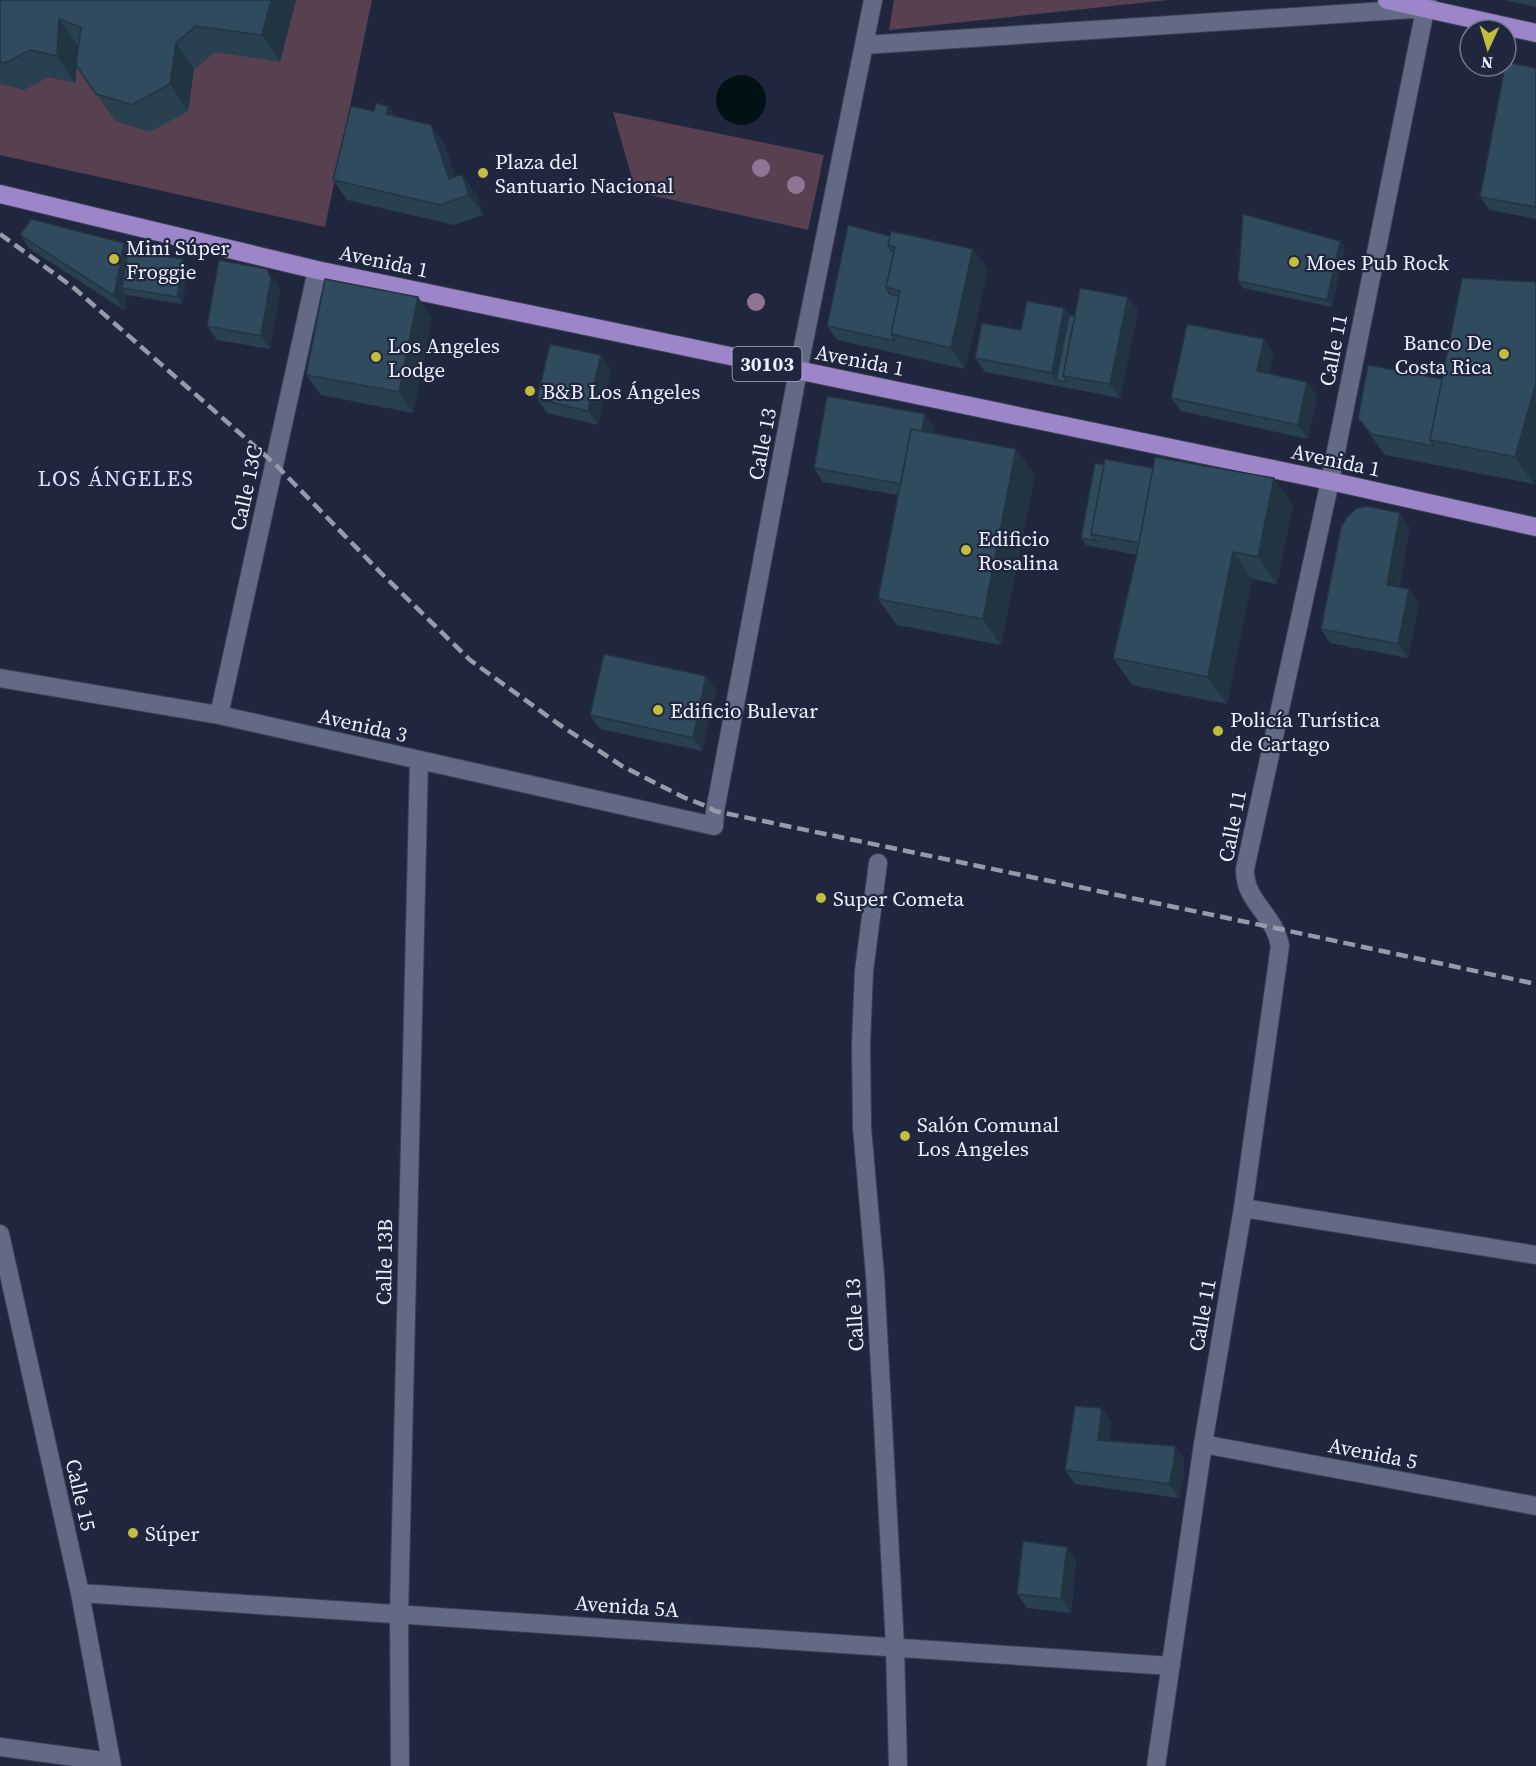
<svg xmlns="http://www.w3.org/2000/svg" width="1536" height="1766" font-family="'Source Serif 4',serif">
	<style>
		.green { fill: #574050 }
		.water { fill: #011215 }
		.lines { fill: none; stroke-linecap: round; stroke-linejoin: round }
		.minor-casing { stroke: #3c4054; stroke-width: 20 }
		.major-casing { stroke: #3c4054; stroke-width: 20 }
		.minor { stroke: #626a85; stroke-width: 18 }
		.major { stroke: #9d85c9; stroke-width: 18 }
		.rail { stroke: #969bac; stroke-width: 4.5; stroke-dasharray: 12 6; stroke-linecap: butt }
		.tree { fill: #8f7594 }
		.wall { fill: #294050 }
		.shaded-wall { fill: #223441 }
		.building { fill: #304b5d; stroke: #223441; stroke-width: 1.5 }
		.poi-dot { fill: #c2bd3f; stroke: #20263e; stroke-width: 2 }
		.labels { text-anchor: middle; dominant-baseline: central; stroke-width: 4.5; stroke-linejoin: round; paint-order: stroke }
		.shield { fill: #20263e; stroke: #afb3c4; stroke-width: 1.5 }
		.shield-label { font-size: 20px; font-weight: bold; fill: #ecf0fd }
		.poi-label { font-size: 21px; fill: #ecf0fd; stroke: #20263e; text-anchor: start }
		.street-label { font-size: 21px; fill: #ecf0fd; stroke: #20263e }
		.neighbourhood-label { font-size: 22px; letter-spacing: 1.5px; fill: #d6dfff; stroke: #20263e }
	</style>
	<rect width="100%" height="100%" fill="#20263e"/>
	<path class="green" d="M296,0H372L325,227L0,155V84L49,77L75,82L78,46L100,53L194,69L215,52Z
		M894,0H1168L889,30Z
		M613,112L824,155L808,230L636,192Z"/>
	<path class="water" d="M716 100a25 25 0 1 1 50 0a25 25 0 1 1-50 0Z"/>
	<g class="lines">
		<g class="minor-casing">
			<path id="minor" d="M864,45L1414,9
				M0,678L219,715L714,826L715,811L798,371L873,0
				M219,715L317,270
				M878,863L864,971L861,1044L862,1128L875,1275L895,1646L898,1766
				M1243,1208L1536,1255
				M0,1234L80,1593L112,1766
				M1203,1444L1536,1506
				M80,1593C443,1618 807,1640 1171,1666
				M0,1747L111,1762
				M400,1766L399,1615L419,760
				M1156,1766L1203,1444L1243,1208L1280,946C1275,914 1244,902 1245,869L1330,481L1427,0"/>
		</g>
		<g class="major-casing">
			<path id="major" d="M1387,0L1536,33
				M0,194L317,270L1330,481L1536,527"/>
		</g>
		<use href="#minor" class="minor"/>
		<use href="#major" class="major"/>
		<path class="rail" d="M0,234L74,288L275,464L381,573L470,660L557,723L622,766L683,797L706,806L715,811L1275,928L1536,984"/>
	</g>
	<g class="tree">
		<circle cx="761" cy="168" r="9"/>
		<circle cx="796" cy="185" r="9"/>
		<circle cx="756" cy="302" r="9"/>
	</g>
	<path class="wall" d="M0,0H296L280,62L215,52L194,69L188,111L150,132L115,121L77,65L75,83L49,77L24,90L0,84Z
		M1504,0H1536V7Z
		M1536,68V219L1490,210L1480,197Z
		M388,106L396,117L431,125L445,145L455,177L477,195L483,215L454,225L347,200L333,180L374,111Z
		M20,235L128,250L188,266L182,304L127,295L124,310L30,249Z
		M890,236L973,249L988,269L965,369L837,340L827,326Z
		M1340,241L1345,248L1332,307L1243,288L1238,281Z
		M1536,282V477L1534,484L1385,455L1358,418L1442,379Z
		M277,283L280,292L270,349L217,340L207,326Z
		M418,297L432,318L413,413L321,395L306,375Z
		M1128,297L1138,311L1120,398L985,372L975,358L1021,330L1064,308L1069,315L1075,316Z
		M1264,339L1273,353L1269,374L1307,382L1317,396L1308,439L1181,411L1171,398Z
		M611,369L598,425L547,413L537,399Z
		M935,428L934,433L1016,449L1035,475L1001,645L897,625L878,599L898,495L823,482L814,468Z
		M1095,463L1293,505L1277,584L1252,579L1227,704L1132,685L1113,658L1137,555L1086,545L1081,538Z
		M1410,527L1399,587L1409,589L1419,603L1408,658L1330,643L1321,629Z
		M706,676L716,690L702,751L600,729L590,715Z
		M1111,1422L1109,1441L1175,1446L1184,1460V1477L1179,1498L1075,1484L1065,1470Z
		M1067,1547L1076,1561L1071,1613L1027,1608L1017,1594Z"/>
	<path class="shaded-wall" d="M271,0H296L280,62L262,35Z
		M59,19L78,46L75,83L57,56Z
		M176,43L194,69L188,111L170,84Z
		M388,106L402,126L386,114Z
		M431,125L445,145L462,197L449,179Z
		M462,174L477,195L483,215L469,195Z
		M1340,241L1345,248L1332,307L1327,300Z
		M124,243L133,257L122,288L127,295L124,310L114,296Z
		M973,249L988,269L965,369L951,348Z
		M183,259L188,266L182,304L177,297Z
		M267,269L277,283L280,292L270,349L261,336Z
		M418,297L432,318L413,413L399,392Z
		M1128,297L1138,311L1120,398L1110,384Z
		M1064,308L1074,322L1056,380L1052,373Z
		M1264,339L1273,353L1267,385L1257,371Z
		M601,355L611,369L598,425L588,411Z
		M1307,382L1317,396L1308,439L1298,425Z
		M1536,383V477L1534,484L1515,457Z
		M925,414L935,428L921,500L912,486Z
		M1016,449L1035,475L1001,645L983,619Z
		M1274,478L1293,505L1277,584L1258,557Z
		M1400,513L1410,527L1396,598L1387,585Z
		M1233,552L1252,579L1227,704L1208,677Z
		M1409,589L1419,603L1408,658L1398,644Z
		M706,676L716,690L702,751L693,738Z
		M1102,1408L1111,1422L1108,1454L1098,1440Z
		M1175,1446L1184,1460V1477L1179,1498L1169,1484Z
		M1067,1547L1076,1561L1071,1613L1061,1599Z"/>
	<path class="building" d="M0,0H271L262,35L196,26L176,43L170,84L132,105L96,94L76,65L81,27L59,19L57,56L30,50L5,63L0,62Z
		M1506,62L1536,68V207L1480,197L1505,66H1506Z
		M376,103L388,106L386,114L431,125L449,179L462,174L469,195L440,205L333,180L351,106L374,111Z
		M1243,214L1340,241L1327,300L1238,281Z
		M31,219L124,243L114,296L20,235Z
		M848,225L890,236L888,245L892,252H894L886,287L890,294L899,296L891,334L895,341L827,326Z
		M891,231L973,249L951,348L891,334L900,291L886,287L895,247L888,245Z
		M128,250L183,259L177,297L122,288Z
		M219,260L267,269L271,278L261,336L207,326Z
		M1462,278L1536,282V383L1515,457L1430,440Z
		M325,279L418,297L399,392L306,375Z
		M1080,288L1128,297L1110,384L1063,376Z
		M1027,301L1064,308L1052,373L975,358L982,323L1021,330Z
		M1069,315L1075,316L1063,376L1068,382L1056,380Z
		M1187,324L1264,339L1257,371L1307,382L1298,425L1171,398Z
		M550,344L601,355L588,411L537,399Z
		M1368,365L1442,379L1430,440L1434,446L1371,434L1358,418Z
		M827,396L925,414L922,431L911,429L901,484L814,468Z
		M911,429L1016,449L983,619L878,599Z
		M1155,457L1274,478L1258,557L1233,552L1208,677L1113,658L1136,558Z
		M1105,459L1153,468L1139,543L1091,534Z
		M1095,463L1104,465L1091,534L1096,541L1081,538Z
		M1367,506L1400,513L1387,585L1409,589L1398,644L1321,629L1341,527L1348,516L1357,508Z
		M604,654L706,676L693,738L590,715Z
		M1075,1406L1102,1408L1098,1440L1175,1446L1174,1463L1169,1484L1065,1470Z
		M1023,1541L1067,1547L1061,1599L1017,1594Z"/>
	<g class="poi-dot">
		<circle cx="483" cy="173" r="6"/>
		<circle cx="114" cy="259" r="6"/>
		<circle cx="1294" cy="262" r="6"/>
		<circle cx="1504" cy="354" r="6"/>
		<circle cx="376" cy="357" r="6"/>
		<circle cx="530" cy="391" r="6"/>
		<circle cx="966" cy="550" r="6"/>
		<circle cx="658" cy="710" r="6"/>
		<circle cx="1218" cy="731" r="6"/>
		<circle cx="821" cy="898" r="6"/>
		<circle cx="905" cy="1136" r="6"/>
		<circle cx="133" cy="1533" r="6"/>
	</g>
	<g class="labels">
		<rect class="shield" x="732.5" y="347" width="69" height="34" rx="4.5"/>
		<g class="shield-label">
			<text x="767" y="364">30103</text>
		</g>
		<g class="poi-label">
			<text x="495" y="161">Plaza del<tspan x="495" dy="24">Santuario Nacional</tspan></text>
			<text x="126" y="247">Mini Súper<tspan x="126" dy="24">Froggie</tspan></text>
			<text x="1306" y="262">Moes Pub Rock</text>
			<text x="1492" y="342" text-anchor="end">Banco De<tspan x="1492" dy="24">Costa Rica</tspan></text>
			<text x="388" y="345">Los Angeles<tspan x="388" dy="24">Lodge</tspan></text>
			<text x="542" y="391">B&amp;B Los Ángeles</text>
			<text x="978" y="538">Edificio<tspan x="978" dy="24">Rosalina</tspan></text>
			<text x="670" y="710">Edificio Bulevar</text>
			<text x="1230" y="719">Policía Turística<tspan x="1230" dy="24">de Cartago</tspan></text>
			<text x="833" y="898">Super Cometa</text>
			<text x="917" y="1124">Salón Comunal<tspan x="917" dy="24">Los Angeles</tspan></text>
			<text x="145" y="1533">Súper</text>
		</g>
		<g class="street-label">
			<text transform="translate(384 261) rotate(12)">Avenida 1</text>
			<text transform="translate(1333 350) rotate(-79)">Calle 11</text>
			<text transform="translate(860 360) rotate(11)">Avenida 1</text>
			<text transform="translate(762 444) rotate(-79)">Calle 13</text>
			<text transform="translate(1336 460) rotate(12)">Avenida 1</text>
			<text transform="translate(246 488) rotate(-78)">Calle 13C</text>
			<text transform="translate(363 725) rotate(13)">Avenida 3</text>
			<text transform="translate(1232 826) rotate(-79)">Calle 11</text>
			<text transform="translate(384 1262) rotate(-89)">Calle 13B</text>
			<text transform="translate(854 1315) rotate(-93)">Calle 13</text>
			<text transform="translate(1202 1315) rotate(-80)">Calle 11</text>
			<text transform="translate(1373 1453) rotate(11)">Avenida 5</text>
			<text transform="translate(81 1495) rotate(77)">Calle 15</text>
			<text transform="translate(627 1606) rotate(4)">Avenida 5A</text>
		</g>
		<g class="neighbourhood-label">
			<text x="116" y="478">LOS ÁNGELES</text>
		</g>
	</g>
	<g transform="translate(1488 48) rotate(184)"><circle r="28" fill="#20263e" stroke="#72778a" stroke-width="1.5"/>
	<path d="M0-4.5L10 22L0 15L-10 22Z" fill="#c2bd3f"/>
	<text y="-9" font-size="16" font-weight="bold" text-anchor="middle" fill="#ecf0fd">N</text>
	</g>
</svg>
